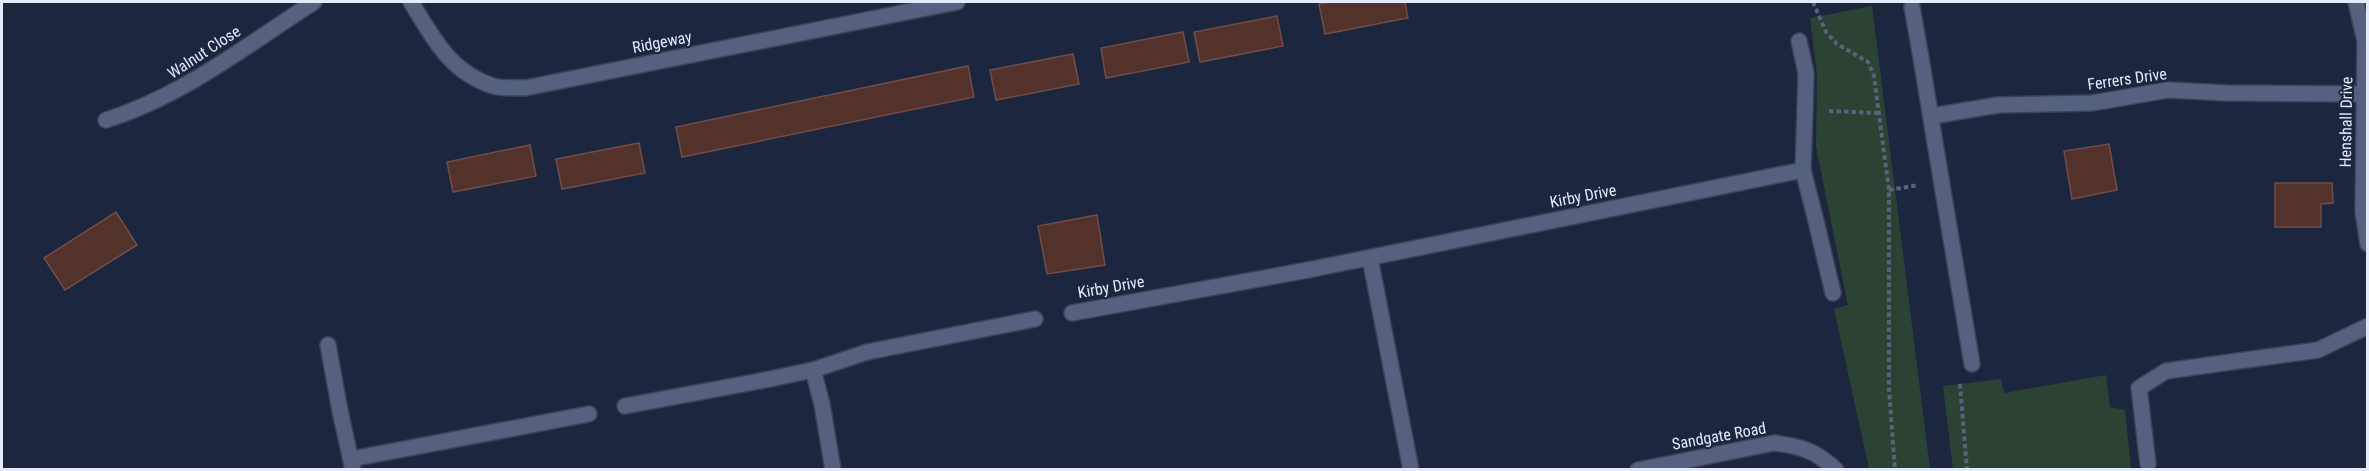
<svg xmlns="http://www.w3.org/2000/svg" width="2369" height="471" font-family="'Roboto Condensed',sans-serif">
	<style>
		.green { fill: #2c4333 }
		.building { fill: #53322c; stroke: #704d47; stroke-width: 1.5 }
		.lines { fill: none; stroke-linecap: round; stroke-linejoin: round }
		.service-casing { stroke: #3c4358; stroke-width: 18 }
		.minor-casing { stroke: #3c4358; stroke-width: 18 }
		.path { stroke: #596279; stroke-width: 4; stroke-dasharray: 4.5 3; stroke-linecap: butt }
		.service { stroke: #55617e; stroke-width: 15 }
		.minor { stroke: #55617e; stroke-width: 15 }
		.labels { text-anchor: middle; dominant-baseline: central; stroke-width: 4.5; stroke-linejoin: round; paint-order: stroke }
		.street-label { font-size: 16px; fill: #e2eafb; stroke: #1c263f }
	</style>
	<rect width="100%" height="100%" fill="#1c263f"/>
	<path class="green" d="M1872,6L1930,469H1869L1834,309L1848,305L1816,147L1817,75L1810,18Z
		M2106,375L2110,407L2125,410L2131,469H1953L1943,386L2001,379L2004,393Z"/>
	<path class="building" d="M1331,2H1405L1408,18L1325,34L1319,4Z
		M1277,16L1283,46L1200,62L1194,32Z
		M1183,32L1189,62L1106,78L1101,48Z
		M1073,54L1079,84L996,100L990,70Z
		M968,66L974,97L682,157L676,127Z
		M639,143L645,173L562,189L556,159Z
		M2109,144L2117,190L2072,199L2064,151Z
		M530,145L536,176L453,192L447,162Z
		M2275,183H2332L2333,203L2321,204V227H2275Z
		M116,212L137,245L65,290L44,258Z
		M1097,215L1105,265L1047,274L1038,226Z"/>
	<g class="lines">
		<g class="service-casing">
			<path id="service" d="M1912,7L1920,52
				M1799,41L1806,73L1805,110
				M1941,179L1972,364
				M1816,221L1833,293
				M1072,313L1308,270
				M328,345L340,411
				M867,352L1035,319
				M625,406L760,381
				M399,450L589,414
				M2148,464L2139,388L2166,371L2318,350L2368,326"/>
		</g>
		<g class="minor-casing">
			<path id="minor" d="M411,2C433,38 450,72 493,86C503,89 515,87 525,88L957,2
				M2356,2L2365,41L2363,212L2368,244
				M1920,52L1941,179
				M1805,110L1803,170L1816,221
				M1932,116L1998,105L2092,103L2168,90L2227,93L2365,94
				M106,120C183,96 247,45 314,2
				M1370,258L1411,470
				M1308,270L1803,170
				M813,370L822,404L833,470
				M760,381L813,370L867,352
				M340,411L353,470
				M351,459L399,450
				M1638,470L1774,443C1801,446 1816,451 1836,470"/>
		</g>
		<path class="path" d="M1813,2L1826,32L1837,44L1868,62L1874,76L1889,190V390L1895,470
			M1829,111L1878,113
			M1889,190L1918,185
			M1960,384L1967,470"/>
		<use href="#service" class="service"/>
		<use href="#minor" class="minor"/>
	</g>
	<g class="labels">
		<g class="street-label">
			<text transform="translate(662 42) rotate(-11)">Ridgeway</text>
			<text transform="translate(204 52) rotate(-33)">Walnut Close</text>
			<text transform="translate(2127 79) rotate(-8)">Ferrers Drive</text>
			<text transform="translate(2346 122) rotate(-89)">Henshall Drive</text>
			<text transform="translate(1583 196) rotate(-11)">Kirby Drive</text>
			<text transform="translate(1111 287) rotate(-10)">Kirby Drive</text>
			<text transform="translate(1719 436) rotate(-10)">Sandgate Road</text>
		</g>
	</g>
	<rect width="2369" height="471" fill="none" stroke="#e2eafb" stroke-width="6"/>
</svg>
